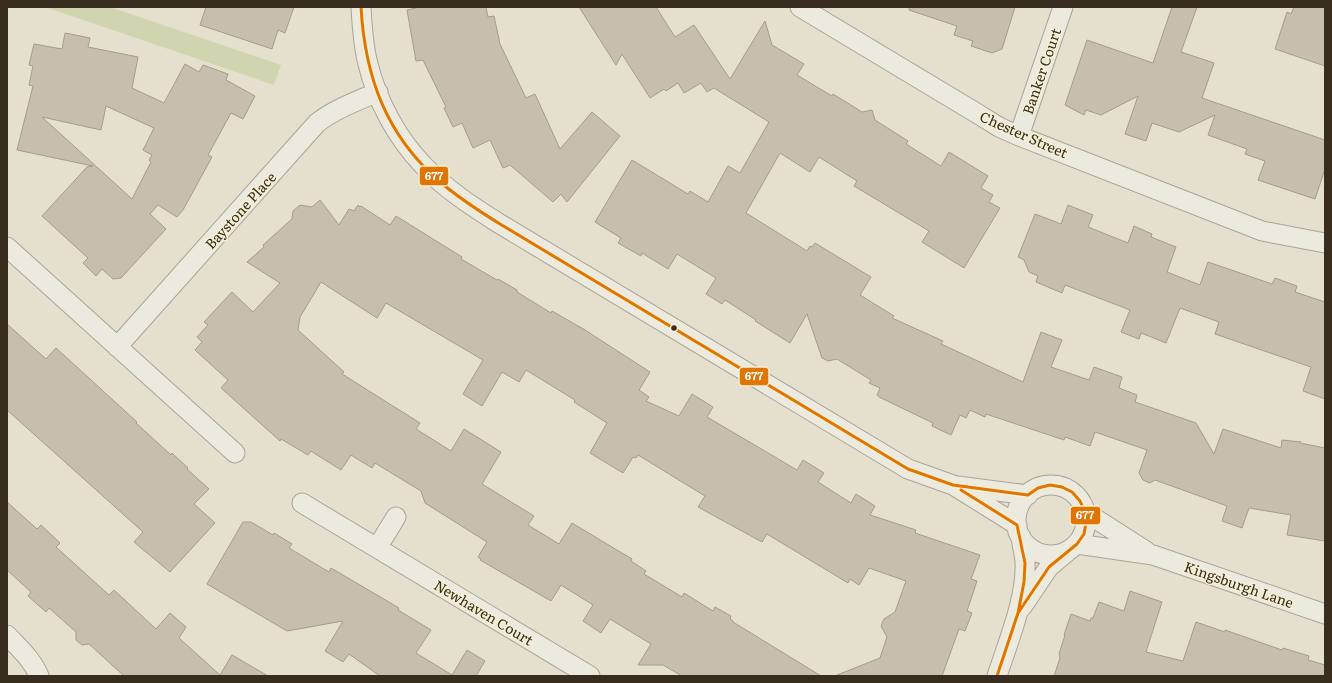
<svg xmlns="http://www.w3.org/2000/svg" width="1332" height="683" font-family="Literata,serif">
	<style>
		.green { fill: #d0d5af }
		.building { fill: #c8beae; stroke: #a49c8c; fill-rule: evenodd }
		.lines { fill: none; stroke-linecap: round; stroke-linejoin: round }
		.street-casing { stroke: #a9a496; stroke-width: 21 }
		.street { stroke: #ece9de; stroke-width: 19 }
		.bus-1-casing { stroke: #f5efd3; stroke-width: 6 }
		.bus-1 { stroke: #e17504; stroke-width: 3 }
		.bus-dot { fill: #382d1e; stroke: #f5efd3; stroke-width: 1.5 }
		.labels { text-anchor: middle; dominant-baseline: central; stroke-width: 3; stroke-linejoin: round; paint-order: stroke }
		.street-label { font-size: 14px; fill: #382d1e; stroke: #f5efd3 }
		.line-badge { stroke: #f5efd3; stroke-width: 1.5 }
		.badge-label { font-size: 11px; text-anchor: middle; font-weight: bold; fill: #fff }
	</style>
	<rect width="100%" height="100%" fill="#e4e0cd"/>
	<path class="green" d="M45,7H110L281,65L274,85Z"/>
	<path class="building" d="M206,7H294L285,33L278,30L272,49L200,25Z
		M420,7H486L488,17L494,16L500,44L526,98L535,94L560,149L592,112L620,136L567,202L561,194L553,202L510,165L503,168L490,140L473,148L462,123L453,127L444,108L446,107L423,60L416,61L407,10Z
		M579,7H656L675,37L694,25L730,79L765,21L772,45L804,64L797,75L832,96L833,94L862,112L872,110L875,120L908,141L906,144L941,166L949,152L988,176L981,188L993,195L989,202L1000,208L964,268L922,242L929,231L854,186L857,181L819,157L810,172L780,153L746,213L807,251L810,246L812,247L815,243L871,277L860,295L894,316L892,318L943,341L941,344L1023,382L1041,332L1062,340L1051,367L1089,380L1094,367L1122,377L1119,388L1137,395L1135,402L1196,423L1214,454L1223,429L1281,448L1282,440L1301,442L1300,443L1325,448V541L1287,535L1291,515L1249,508L1242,528L1222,521L1227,506L1155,480L1150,483L1143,480L1139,473L1147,450L1095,432L1090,446L1065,437L1064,440L986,414L985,417L970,410L966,418L960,415L951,435L932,426L933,423L879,397L877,395L880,388L869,383L871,380L837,359L828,361L822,358L807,314L790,343L755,321L756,320L725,300L722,304L706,294L716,278L677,254L668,269L642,253L641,256L618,243L621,238L595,222L632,160L688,194L690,191L708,202L728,166L740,173L769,122L714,88L707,92L701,83L684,93L678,83L666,91L664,89L650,98L622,54L616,65Z
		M909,7H1015L1002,49L992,53L971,46L973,41L954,35L957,26L909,10Z
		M1172,7H1197L1181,52L1214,63L1202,98L1325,140V169L1315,199L1258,180L1265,161L1245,154L1247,149L1208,135L1215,115L1179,132L1152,123L1146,141L1125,134L1138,96L1101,115L1086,110L1084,115L1065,105L1087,40L1153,63Z
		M1294,7H1325V66L1275,49L1287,12L1291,14Z
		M65,33L90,38L88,47L138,57L132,88L164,103L185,64L199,72L203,65L228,74L226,80L255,96L243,119L231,113L208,155L212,157L183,210L177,217L158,205L150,214L166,229L121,278L113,279L102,269L96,276L83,263L88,258L42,216L87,167L93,166L17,150L33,86L29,85L33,66L29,65L34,44L62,49ZM106,106L154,128L143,150L152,155L149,160L151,162L132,199L42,117L101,130Z
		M320,200L339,225L349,209L354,211L358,205L360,207L361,206L390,225L396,216L462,257L461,259L497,280L498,279L517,290V292L551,313L552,311L585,330L650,372L639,390L649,397L646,401L679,416L692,394L713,407L707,417L797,470L803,460L824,473L818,482L851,503L856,494L875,506L870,515L916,530L915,533L980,555L971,579L977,581L967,611L972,613L965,631L959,629L942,676H837V675L880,658L887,637L881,626L884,619L895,612L906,581L869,568L859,585L850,579L848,583L767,534L762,542L698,507L705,496L638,455L636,458L633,457L623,473L590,453L607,423L574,402L575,400L526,370L519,382L502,372L482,406L463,394L483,360L386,303L377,318L321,282L300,317L298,330L344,372L342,374L420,423L416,429L451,451L464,429L501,452L482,484L534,516L528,525L559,544L572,523L632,559L631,561L646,571L644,574L682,597L684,593L713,611L715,607L731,616L730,619L733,621V622L821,676H682L663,665H638L651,644L610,619L601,633L583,621L593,605L561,585L551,601L480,560L481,559L478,557L487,542L425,503L421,491L375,463L372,468L351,455L341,470L311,451L308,455L281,439L280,441L221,388L228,380L195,350L202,342L197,337L208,325L204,322L232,292L253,312L280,283L247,262L264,247L263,245L292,219L293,211L300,205L312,207Z
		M1068,205L1093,215L1088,227L1128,243L1134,226L1152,234L1151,237L1176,247L1167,272L1200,285L1208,262L1272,284L1275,278L1297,286L1295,292L1325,302V399L1303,391L1311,367L1215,334L1219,322L1180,308L1166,343L1141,333L1139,339L1121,332L1130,310L1065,285L1062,293L1036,282L1038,276L1029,272L1024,260L1018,257L1035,214L1061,224Z
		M7,324L46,359L56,348L137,422L136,423L171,455L172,453L188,468L187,469L209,489L194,504L215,523L170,572L134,542L143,532L7,410Z
		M7,502L37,529L41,525L60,543L56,547L109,595L114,590L156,629L170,613L186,627L179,638L220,675L232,655L268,676H124L89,644L82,645L76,640V632L49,608L46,612L28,596L31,592L7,570Z
		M243,522H251L273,535L274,533L292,544L289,548L329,572L331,568L399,608L398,610L431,630L416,653L452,675L467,650L485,661L476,676H380L349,654L343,662L325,651L343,621L287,631L207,584Z
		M1130,591L1162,602L1146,652L1183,661L1196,622L1225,632V630L1282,650L1283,648L1309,656L1308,660L1325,665V676H1054L1060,658L1059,654L1065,635H1064L1071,614L1090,621L1091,618H1093L1099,602L1124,611Z"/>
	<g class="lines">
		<g class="street-casing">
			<path id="street" d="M361,7C362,26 363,45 368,64C377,101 397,138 423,165C445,189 473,207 500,224L908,469L953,485L1017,525
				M800,7L978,114L999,127L1019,136L1262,231L1325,243
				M1019,136L1063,7
				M7,247L235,453
				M117,347L317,123C335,109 357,101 378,92
				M1016 520a35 35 0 1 1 70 0a35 35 0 1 1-70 0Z
				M958,486L1028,495
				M302,503L590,676
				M1085,512L1146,551
				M1077,544L1153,555L1325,614
				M377,548L396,517
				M1022,607L1049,567L1067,552
				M7,635C19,648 32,659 39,676
				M997,676C1008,642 1027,597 1025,561C1024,553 1022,545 1021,537"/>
		</g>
		<use href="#street" class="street"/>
		<g class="bus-1-casing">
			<path id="bus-1" d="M361,7C365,77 386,135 440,182C459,198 479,211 500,224L908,469L953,485L1028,495L1038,488L1050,485L1062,487L1072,492L1080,501L1085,512L1086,523L1084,534L1077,544L1049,567L1018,613L997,676
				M961,490L1017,525L1025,563L1024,582L1018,613"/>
		</g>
		<use href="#bus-1" class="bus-1"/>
	</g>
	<circle class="bus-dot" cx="674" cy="328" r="3.5"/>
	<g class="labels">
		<g class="street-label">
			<text transform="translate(1041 71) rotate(-71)">Banker Court</text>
			<text transform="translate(1024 134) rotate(24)">Chester Street</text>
			<text transform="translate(240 210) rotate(-48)">Baystone Place</text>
			<text transform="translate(1239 584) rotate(19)">Kingsburgh Lane</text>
			<text transform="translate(484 612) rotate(31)">Newhaven Court</text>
		</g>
	</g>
	<g class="line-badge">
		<rect x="419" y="166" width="30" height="20" rx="4" fill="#e17504"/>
		<rect x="739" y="367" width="30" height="19" rx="4" fill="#e17504"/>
		<rect x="1070" y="506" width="31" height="19" rx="4" fill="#e17504"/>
	</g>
	<g class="badge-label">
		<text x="434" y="180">677</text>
		<text x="754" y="380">677</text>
		<text x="1085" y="519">677</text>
	</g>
	<rect width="1332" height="683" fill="none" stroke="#382d1e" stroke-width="16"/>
</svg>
